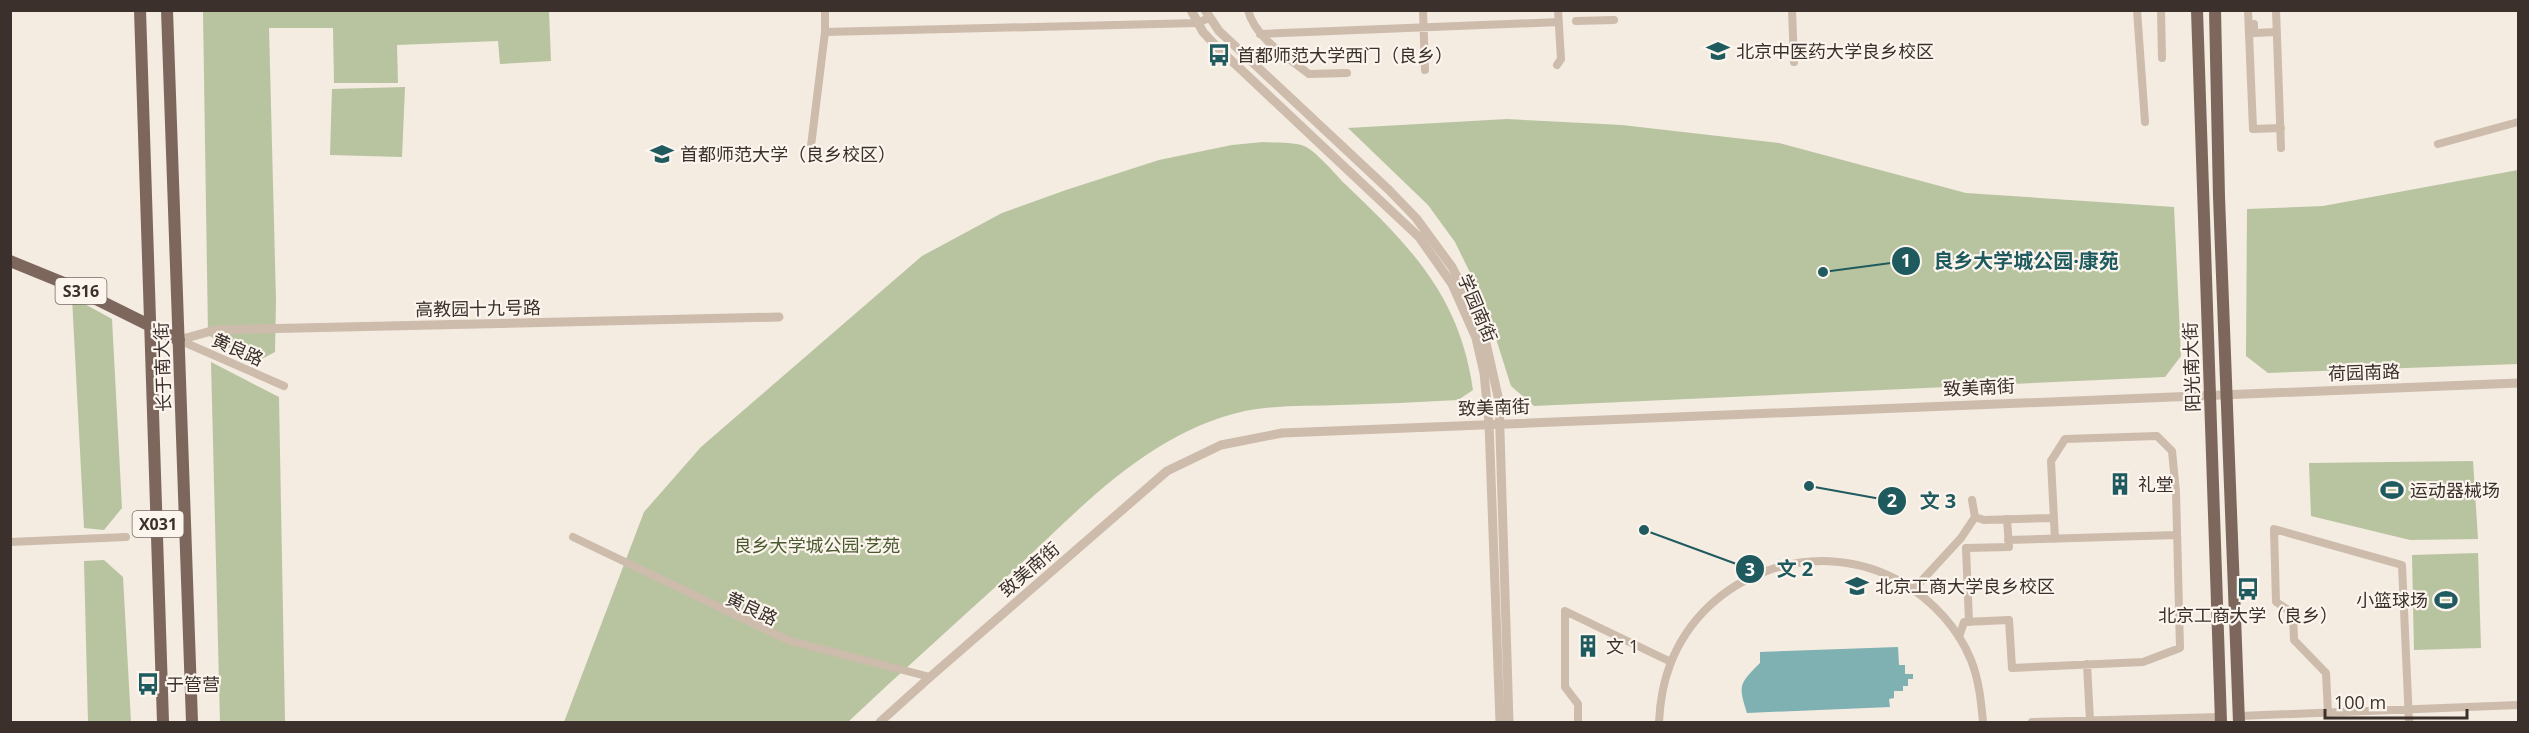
<svg xmlns="http://www.w3.org/2000/svg" width="2529" height="733" font-family="'Open Sans','Noto Sans SC',sans-serif">
	<style>
		.green { fill: #b8c4a0 }
		.water { fill: #7fb0b2 }
		.lines { fill: none; stroke-linecap: round; stroke-linejoin: round }
		.minor { stroke: #cdbbac; stroke-width: 8 }
		.tertiary { stroke: #cdbbac; stroke-width: 9 }
		.primary { stroke: #7d675c; stroke-width: 12 }
		.labels { text-anchor: middle; dominant-baseline: central; stroke-width: 4.5; stroke-linejoin: round; paint-order: stroke }
		.shield { fill: #fbf5ee; stroke: #756b66; stroke-width: 1.5 }
		.shield-label { font-size: 16px; font-weight: bold; fill: #3b302b }
		.poi-label { font-size: 18px; fill: #3b302b; stroke: #fbf5ee; text-anchor: start }
		.street-label { font-size: 18px; fill: #3b302b; stroke: #fbf5ee }
		.park-label { font-size: 18px; fill: #4a5a2e; stroke: #fbf5ee }
		.leader { fill: none; stroke: #1f5a5e; stroke-width: 2 }
		.callout-dot { fill: #1f5a5e; stroke: #fbf5ee; stroke-width: 2 }
		.mark-label { font-size: 18px; text-anchor: middle; font-weight: bold; fill: #fff }
		.callout-label { font-size: 20px; text-anchor: middle; font-weight: bold; fill: #1f5a5e; stroke: #fbf5ee; stroke-width: 4.5; stroke-linejoin: round; paint-order: stroke }
	</style>
	<rect width="100%" height="100%" fill="#f4ebe1"/>
	<path class="green" d="M203,11H549L551,61L500,64L498,41L397,45L398,83H334L333,28H269L276,301L275,352L254,363L208,335Z
		M405,87L402,157L330,155L332,89Z
		M1507,119L1622,125L1779,143L1966,193L2174,207L2181,356L2165,377L1534,406L1511,386L1484,301L1455,242L1428,205L1348,128Z
		M1263,142C1276,143 1293,142 1304,146C1315,150 1336,175 1345,184C1410,246 1460,296 1473,390L1458,400C1419,402 1380,404 1340,405C1309,406 1276,405 1245,411C1149,432 1081,508 1012,572C957,622 902,671 848,722H564L644,512L701,447L922,256L1002,213L1066,190L1159,160L1232,145Z
		M2518,170V364L2268,373L2246,356L2247,209L2323,206Z
		M72,297L112,319L122,508L104,530L84,528Z
		M211,362L279,397L285,722H220Z
		M2473,461L2478,539L2410,540L2311,516L2309,463Z
		M2478,553L2481,648L2414,650L2412,555Z
		M104,560L123,577L131,722H88L84,561Z"/>
	<path class="water" d="M1898,647L1899,665H1905V674H1913V679H1908V686H1903V691H1894V698L1889,699L1890,707L1747,713C1738,685 1739,684 1760,663V652Z"/>
	<g class="lines">
		<path class="minor" d="M825,10V32L1197,23L1209,18
			M1248,10C1255,38 1287,57 1309,74L1347,73
			M1423,10L1425,70
			M1792,10L1794,62
			M2137,10L2145,122
			M2161,10L2162,58
			M2248,10L2253,129L2281,128
			M2276,10L2281,148
			M1576,21L1614,20
			M2254,24V33L2277,32
			M1260,34L1559,22
			M1557,65L1561,59L1558,10
			M2438,144L2518,122
			M811,146L825,32
			M179,340L284,386
			M1975,517L1984,520L2053,518
			M573,537L790,641L930,677
			M2008,540L2177,535
			M10,542L126,537
			M1914,589L1961,538L1975,517L1972,500
			M1969,622L1966,548L2009,547L2007,519
			M1959,637L1964,622L2009,620L2012,668L2143,662L2180,648L2176,492L2172,451L2157,436L2065,439L2051,461L2055,539
			M2087,664L2090,721
			M2328,713L2326,673L2294,640L2293,613L2276,602L2274,529L2402,565L2409,722
			M2239,716L2518,705
			M1578,722V704L1565,687V611L1671,662
			M1659,722C1660,703 1663,683 1670,665C1705,572 1819,533 1903,583C1933,601 1958,628 1971,660C1979,680 1981,701 1983,722
			M2032,722L2221,717"/>
		<path class="tertiary" d="M1191,10L1203,32L1217,47L1419,237L1452,284L1476,338L1484,373L1489,423L1500,722
			M1205,10L1219,31L1389,190L1416,218L1452,267L1473,307L1484,334L1499,401L1509,722
			M179,340L215,330L779,317
			M880,722L930,677L1167,471L1221,445L1282,433L2518,383"/>
		<path class="primary" d="M140,10L163,722
			M167,10L192,722
			M2197,10L2221,722
			M2215,10L2219,197L2239,722
			M10,261L64,283L179,340"/>
	</g>
	<defs>
		<g id="university-bare" transform="scale(1.8)"><path d="M0-5L7-2L0 1L-7-2ZM-4 1L0 2.5L4 1V4Q0 6-4 4Z" fill="#1f5a5e" stroke="#fbf5ee" stroke-width="2.5" paint-order="stroke"/></g>
		<g id="bus-bare" transform="scale(1.8)"><path d="M-5-6H5V4H4V6H2V4H-2V6H-4V4H-5ZM-3.5-4V0h7V-4ZM-3.5 1.2v1.5H-2V1.2ZM2 1.2v1.5H3.5V1.2Z" fill="#1f5a5e" stroke="#fbf5ee" stroke-width="2.5" paint-order="stroke"/></g>
		<g id="building-bare" transform="scale(1.8)"><path d="M-4-6H4V6H1V3H-1V6H-4ZM-2.5-4.3h1.7v1.8h-1.7ZM.8-4.3h1.7v1.8H.8ZM-2.5-1h1.7V.8h-1.7ZM.8-1h1.7V.8H.8Z" fill="#1f5a5e" stroke="#fbf5ee" stroke-width="2.5" paint-order="stroke"/></g>
		<g id="stadium-bare" transform="scale(1.8)"><path d="M0-5a6.5 5 0 1 0 0 10a6.5 5 0 1 0 0-10ZM-3.5-1.8h7v3.6h-7Z" fill="#1f5a5e" stroke="#fbf5ee" stroke-width="2.5" paint-order="stroke"/></g>
	</defs>
	<g fill-rule="evenodd">
		<use href="#university-bare" x="1718" y="51"/>
		<use href="#bus-bare" x="1219" y="55"/>
		<use href="#university-bare" x="662" y="154"/>
		<use href="#building-bare" x="2120" y="484"/>
		<use href="#stadium-bare" x="2392" y="490"/>
		<use href="#university-bare" x="1857" y="586"/>
		<use href="#bus-bare" x="2248" y="589"/>
		<use href="#stadium-bare" x="2446" y="600"/>
		<use href="#building-bare" x="1588" y="646"/>
		<use href="#bus-bare" x="148" y="684"/>
	</g>
	<g class="labels">
		<g class="shield">
			<rect x="55.5" y="278" width="51" height="26" rx="4.5"/>
			<rect x="132.5" y="511" width="51" height="26" rx="4.5"/>
		</g>
		<g class="shield-label">
			<text x="81" y="291">S316</text>
			<text x="158" y="524">X031</text>
		</g>
		<g class="poi-label">
			<text x="1736" y="51">北京中医药大学良乡校区</text>
			<text x="1237" y="55">首都师范大学西门（良乡）</text>
			<text x="680" y="154">首都师范大学（良乡校区）</text>
			<text x="2138" y="484">礼堂</text>
			<text x="2410" y="490">运动器械场</text>
			<text x="1875" y="586">北京工商大学良乡校区</text>
			<text x="2428" y="600" text-anchor="end">小篮球场</text>
			<text x="2248" y="615" text-anchor="middle">北京工商大学（良乡）</text>
			<text x="1606" y="646">文 1</text>
			<text x="166" y="684">于管营</text>
		</g>
		<g class="street-label">
			<text transform="translate(478 308) rotate(-1)">高教园十九号路</text>
			<text transform="translate(1478 308) rotate(67)">学园南街</text>
			<text transform="translate(238 349) rotate(24)">黄良路</text>
			<text transform="translate(162 367) rotate(-92)">长于南大街</text>
			<text transform="translate(2191 367) rotate(-92)">阳光南大街</text>
			<text transform="translate(2364 372) rotate(-2)">荷园南路</text>
			<text transform="translate(1979 387) rotate(-3)">致美南街</text>
			<text transform="translate(1494 407) rotate(-2)">致美南街</text>
			<text transform="translate(1029 569) rotate(-41)">致美南街</text>
			<text transform="translate(752 608) rotate(25)">黄良路</text>
		</g>
		<g class="park-label">
			<text x="817" y="545">良乡大学城公园·艺苑</text>
		</g>
	</g>
	<path class="leader" d="M1823 272L1906 261M1809 486L1892 501M1644 530L1750 569"/>
	<g class="callout-dot">
		<circle cx="1823" cy="272" r="6"/>
		<circle cx="1809" cy="486" r="6"/>
		<circle cx="1644" cy="530" r="6"/>
		<circle cx="1906" cy="261" r="15"/>
		<circle cx="1892" cy="501" r="15"/>
		<circle cx="1750" cy="569" r="15"/>
	</g>
	<g class="mark-label">
		<text x="1906" y="267">1</text>
		<text x="1892" y="507">2</text>
		<text x="1750" y="576">3</text>
	</g>
	<g class="callout-label">
		<text x="2026" y="268">良乡大学城公园·康苑</text>
		<text x="1938" y="508">文 3</text>
		<text x="1795" y="576">文 2</text>
	</g>
	<rect width="2529" height="733" fill="none" stroke="#3b302b" stroke-width="24"/>
	<path d="M2325 709v9h142v-9" fill="none" stroke="#3b302b" stroke-width="3"/>
	<text x="2334" y="709" font-size="18" fill="#3b302b" stroke="#fbf5ee" stroke-width="4.5" paint-order="stroke">100 m</text>
</svg>
